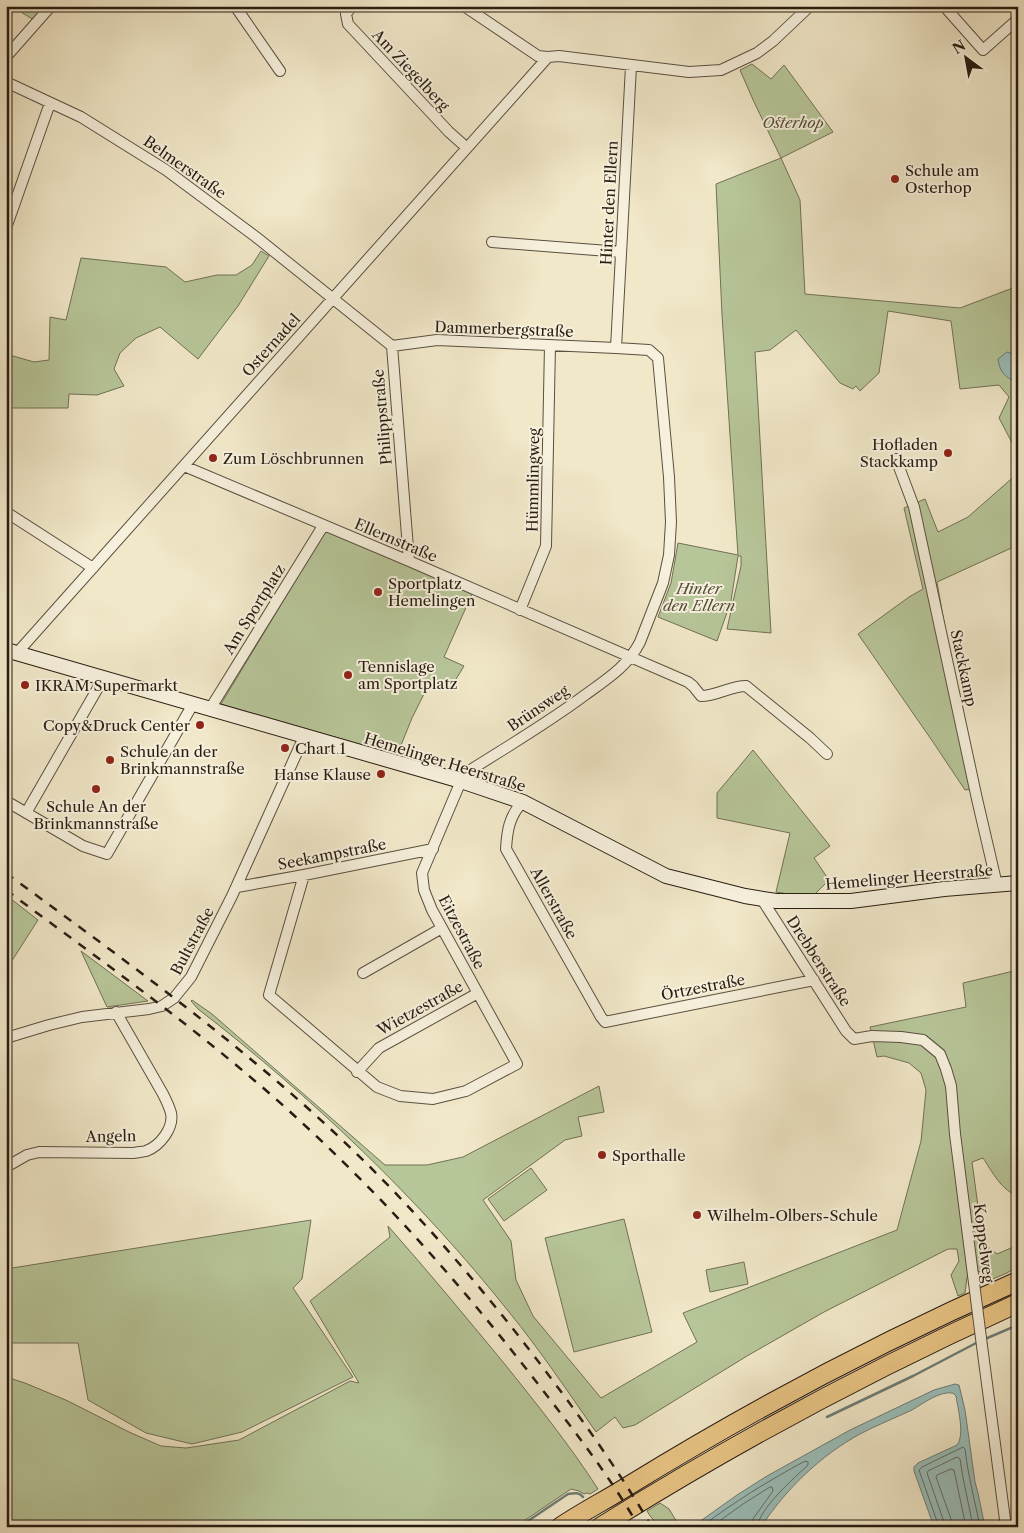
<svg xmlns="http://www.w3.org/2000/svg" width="1024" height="1533" font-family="'Libre Caslon Text',serif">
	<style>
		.green { fill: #b7c699; stroke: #707156 }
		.water { fill: #9bbfbb; stroke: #6d7e77 }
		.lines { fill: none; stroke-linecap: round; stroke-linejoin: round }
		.shore { stroke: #626e66; stroke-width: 1 }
		.stream { stroke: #6d7e77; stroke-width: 2.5 }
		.street-casing { stroke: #5a4f40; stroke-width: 12 }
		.secondary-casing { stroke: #281c12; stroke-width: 16 }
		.highway-casing { stroke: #281c12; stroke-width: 20 }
		.street { stroke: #f6f0dc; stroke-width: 10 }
		.secondary { stroke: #f6f0dc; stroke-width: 14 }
		.highway { stroke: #e8c484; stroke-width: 18 }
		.rail { stroke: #281c12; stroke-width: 2.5; stroke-dasharray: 9 9; stroke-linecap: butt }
		.street-bridge-casing { stroke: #5a4f40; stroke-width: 12; stroke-linecap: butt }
		.street-bridge { stroke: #f6f0dc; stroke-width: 10 }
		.poi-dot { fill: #8f2418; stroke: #f6f0dc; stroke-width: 2 }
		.labels { text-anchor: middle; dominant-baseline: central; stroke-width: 4; stroke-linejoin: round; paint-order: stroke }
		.street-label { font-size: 15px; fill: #281c12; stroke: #f6f0dc }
		.park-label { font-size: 15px; font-style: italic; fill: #534f3a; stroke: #f6f0dc }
		.poi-label { font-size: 15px; fill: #281c12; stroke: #f6f0dc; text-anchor: start }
	</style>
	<rect width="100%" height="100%" fill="#f1e8c9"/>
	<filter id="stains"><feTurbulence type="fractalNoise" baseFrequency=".004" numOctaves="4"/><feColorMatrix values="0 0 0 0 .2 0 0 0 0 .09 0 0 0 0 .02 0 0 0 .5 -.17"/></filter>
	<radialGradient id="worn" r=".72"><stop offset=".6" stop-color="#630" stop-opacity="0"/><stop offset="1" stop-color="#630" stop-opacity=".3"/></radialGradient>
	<path class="green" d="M11,6H47L34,20Z
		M752,64L771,79L784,65L833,132L781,158L800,200L805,294L960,308L1018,286V454L999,418L1009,397L999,385L960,389L951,321L888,311L879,373L860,391L856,386L853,389L840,383L796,330L770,350L755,352L771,633L727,629L741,566V556H738L731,601L717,641L658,617L671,583L678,543L738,555L722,315L716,184L781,158L754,102L740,70Z
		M261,251L269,256L238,306L198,359L160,327L136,338L120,353L114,369L124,386L97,395L69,394L68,408H6V354L34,362L49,360L50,317L66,320L81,258L166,267L185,282L217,275H236L252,265Z
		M1018,473V545L937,582L973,789L965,790L933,742L858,634L909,597L923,589L904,508L925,499L938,532L968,517Z
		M326,530L472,594L444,657L464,666L450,689L429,684L412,718L397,755L221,704Z
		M753,750L830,846L814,858L829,880L814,895L802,896L776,892L790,833L717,818V793Z
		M6,895L38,920L6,970Z
		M81,951L148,1001L107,1007Z
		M1018,970V1195C1003,1193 991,1170 983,1158L972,1162L983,1243L997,1254L1018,1245V1266L1007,1273L988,1281L979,1271L967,1277L965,1293L958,1296L951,1275L959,1261L957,1249H948L824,1312L747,1356L635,1425L623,1428L615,1417L596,1432C568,1392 540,1350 509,1312C419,1199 312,1097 198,1009L191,1001L192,1000L212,1014L385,1165H427L463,1157L599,1086L604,1112L578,1117L582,1136L565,1140L483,1200L511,1241L516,1280L533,1316L601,1398L697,1342L683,1313L897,1230L921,1141L926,1090L921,1073L909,1063L884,1056L877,1057L870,1027L966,1007L963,983Z
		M531,1168L547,1190L504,1221L488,1199Z
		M624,1219L652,1332L574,1352L545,1238Z
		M311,1220L302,1279L293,1288L353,1377L242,1432L192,1444L146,1433L88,1400L78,1343H6V1269Z
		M388,1226C427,1270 465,1316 503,1362C536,1403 569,1444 598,1489L590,1494L587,1493L584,1494L579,1491L571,1489L515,1527H6V1377L25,1383L68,1401L129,1432L161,1446L186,1448L239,1440L350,1381L359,1383L310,1301L390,1237Z
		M744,1262L748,1284L710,1292L706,1270Z
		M660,1503L669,1509L680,1527H659C655,1521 650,1517 647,1511Z"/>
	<path class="water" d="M1007,352L1013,354L1018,358V383C1005,377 1000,373 998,359Z
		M955,1384L959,1385L965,1410L975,1482L978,1493L985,1527H934L914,1471V1467L918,1463L957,1445C965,1435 958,1409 956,1396L953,1393C939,1391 924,1403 912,1410C895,1418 877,1425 860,1434C820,1456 786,1489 761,1527H692L737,1495L767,1476L850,1430L934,1390Z"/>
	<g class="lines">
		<path class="shore" d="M701,1527C734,1502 768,1481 805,1461L808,1462V1465C794,1478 759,1509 757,1527
			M711,1527L743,1504L770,1487H772L773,1491L753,1519L751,1527
			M939,1527L919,1470L922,1467L963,1447L965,1449C968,1476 975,1501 980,1527
			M945,1527L944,1522L927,1473L928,1471L957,1457L960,1459C963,1482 969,1504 973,1527
			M952,1527L951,1519L936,1477L937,1475L951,1469L954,1470L966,1527"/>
		<path class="stream" d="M985,1339L1018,1325
			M1018,1358L1016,1364L1018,1387
			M827,1417L913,1376L980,1341
			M519,1527L568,1494C575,1493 579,1492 583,1497"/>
		<g class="street-casing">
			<path id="street" d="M235,6L280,71
				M352,6L346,14L348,24L449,132L467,148
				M464,6L538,56L548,57L559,56L689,72L721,70L757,53L773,41L810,6
				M944,6L983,50L1018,19
				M6,57L51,6
				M6,82L81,117L166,170L256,237L392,346L409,561
				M6,228L50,103
				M492,242L621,252
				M392,346L437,340L616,348
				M896,459L914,507L977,799L997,885
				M184,466L409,561L688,682L693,686L701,696C717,696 730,686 746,686L810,738L827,754
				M6,512L93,568
				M520,610L546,546L550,345
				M17,653L548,57
				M210,709L323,526
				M6,801L83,846L107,854L193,704
				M523,802C509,815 507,832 506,849L601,1017L605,1022L814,980
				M26,813L103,679
				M304,875L269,995L377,1087L400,1096L433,1099L466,1091L517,1064L432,910L424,890L422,873L461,781L472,769C510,745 549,722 585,695C607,679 628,666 640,642L663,583L669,555L671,522L669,477L658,358L649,350L616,348L631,66
				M237,887L304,875L433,849
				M761,898L846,1031L854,1039L872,1036L901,1037L923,1040L940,1054L946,1069L951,1086L955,1134L973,1275
				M363,973L442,928
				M6,1038L49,1025L82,1017L149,1009L162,1006L174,998L191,977L232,896L304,737
				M357,1072L379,1048L478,993
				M6,1167L27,1155L39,1152L134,1153C138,1152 142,1152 146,1151C160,1146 174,1128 171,1113C169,1106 166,1100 163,1094L116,1012
				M982,1346L1006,1527"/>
		</g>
		<g class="secondary-casing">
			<path id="secondary" d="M6,650L461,781L523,802L666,876L745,896L776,901H851L944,889L1018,883"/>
		</g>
		<g class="highway-casing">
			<path id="highway" d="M560,1527C582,1512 606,1500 628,1486C753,1409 884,1340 1018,1281
				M600,1527C734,1443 874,1368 1018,1303"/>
		</g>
		<use href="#street" class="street"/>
		<use href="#secondary" class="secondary"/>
		<use href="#highway" class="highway"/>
		<path class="rail" d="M6,873C120,957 235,1039 338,1136C400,1194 457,1259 510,1325C561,1390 610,1456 652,1527
			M6,890C95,956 185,1020 269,1093C367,1179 451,1272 531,1375C569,1424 608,1473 639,1527"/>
		<g class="street-bridge-casing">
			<path id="street-bridge" d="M973,1275L982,1346"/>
		</g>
		<use href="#street-bridge" class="street-bridge"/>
	</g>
	<g class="poi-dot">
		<circle cx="895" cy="179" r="5"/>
		<circle cx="948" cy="453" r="5"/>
		<circle cx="213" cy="458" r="5"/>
		<circle cx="378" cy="592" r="5"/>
		<circle cx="348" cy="675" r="5"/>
		<circle cx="25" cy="685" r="5"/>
		<circle cx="200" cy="725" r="5"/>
		<circle cx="285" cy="748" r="5"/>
		<circle cx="110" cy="760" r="5"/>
		<circle cx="381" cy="774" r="5"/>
		<circle cx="96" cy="789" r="5"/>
		<circle cx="602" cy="1155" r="5"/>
		<circle cx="697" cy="1215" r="5"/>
	</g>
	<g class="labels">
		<g class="street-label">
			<text transform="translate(411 70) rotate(47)">Am Ziegelberg</text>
			<text transform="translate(185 167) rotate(35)">Belmerstraße</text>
			<text transform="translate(609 203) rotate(-87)">Hinter den Ellern</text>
			<text transform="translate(504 329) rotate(2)">Dammerbergstraße</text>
			<text transform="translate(271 345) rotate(-48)">Osternadel</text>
			<text transform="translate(382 417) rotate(-95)">Philippstraße</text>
			<text transform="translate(533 480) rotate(-89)">Hümmlingweg</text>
			<text transform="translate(396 540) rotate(23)">Ellernstraße</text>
			<text transform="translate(254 609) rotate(-58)">Am Sportplatz</text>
			<text transform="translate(964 668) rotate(78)">Stackkamp</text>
			<text transform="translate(538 708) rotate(-34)">Brünsweg</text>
			<text transform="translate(445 762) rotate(17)">Hemelinger Heerstraße</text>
			<text transform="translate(332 854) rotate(-11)">Seekampstraße</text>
			<text transform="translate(909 877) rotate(-5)">Hemelinger Heerstraße</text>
			<text transform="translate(554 903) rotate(61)">Allerstraße</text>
			<text transform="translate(462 932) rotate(62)">Eitzestraße</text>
			<text transform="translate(192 941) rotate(-62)">Bultstraße</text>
			<text transform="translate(819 961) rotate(57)">Drebberstraße</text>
			<text transform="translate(703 987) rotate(-11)">Örtzestraße</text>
			<text transform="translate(420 1008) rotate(-29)">Wietzestraße</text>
			<text transform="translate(111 1136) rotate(-1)">Angeln</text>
			<text transform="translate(984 1243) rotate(83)">Koppelweg</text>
		</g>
		<g class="park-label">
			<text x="793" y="122">Osterhop</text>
			<text x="699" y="588">Hinter<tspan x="699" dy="17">den Ellern</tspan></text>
		</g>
		<g class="poi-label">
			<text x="905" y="170">Schule am<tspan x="905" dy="17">Osterhop</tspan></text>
			<text x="938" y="444" text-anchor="end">Hofladen<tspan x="938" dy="17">Stackkamp</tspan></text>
			<text x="223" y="458">Zum Löschbrunnen</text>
			<text x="388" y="583">Sportplatz<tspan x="388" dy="17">Hemelingen</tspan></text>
			<text x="358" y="666">Tennislage<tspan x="358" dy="17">am Sportplatz</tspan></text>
			<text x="35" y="685">IKRAM Supermarkt</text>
			<text x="190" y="725" text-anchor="end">Copy&amp;Druck Center</text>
			<text x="295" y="748">Chart 1</text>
			<text x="120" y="751">Schule an der<tspan x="120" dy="17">Brinkmannstraße</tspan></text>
			<text x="371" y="774" text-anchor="end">Hanse Klause</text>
			<text x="96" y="806" text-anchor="middle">Schule An der<tspan x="96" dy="17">Brinkmannstraße</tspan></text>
			<text x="612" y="1155">Sporthalle</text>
			<text x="707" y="1215">Wilhelm-Olbers-Schule</text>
		</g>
	</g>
	<rect width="1024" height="1533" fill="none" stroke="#f1e8c9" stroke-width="25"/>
	<rect x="8" y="8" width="1009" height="1518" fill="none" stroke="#281c12" stroke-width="2.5"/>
	<rect x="12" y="12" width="999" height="1508" fill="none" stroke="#281c12"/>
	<g transform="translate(966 58) rotate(328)" stroke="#f6f0dc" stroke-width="4" paint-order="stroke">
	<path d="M0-4L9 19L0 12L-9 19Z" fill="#281c12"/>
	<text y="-8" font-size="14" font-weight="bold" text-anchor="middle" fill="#281c12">N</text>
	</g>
	<rect width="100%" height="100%" filter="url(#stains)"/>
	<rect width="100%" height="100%" fill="url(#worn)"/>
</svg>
